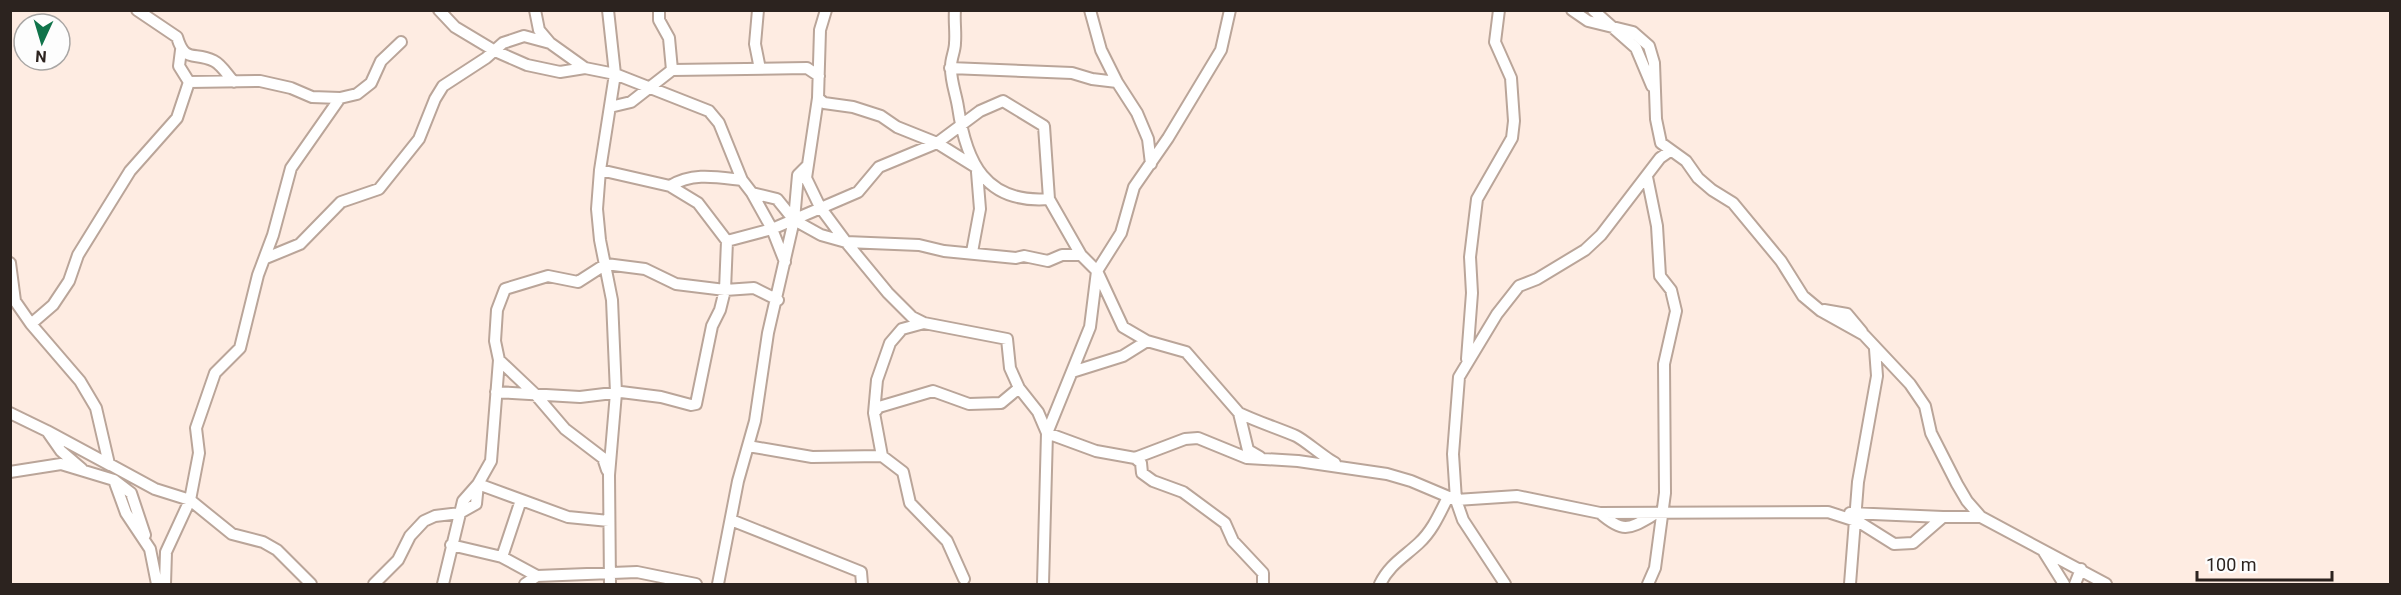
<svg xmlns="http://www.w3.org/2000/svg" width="2401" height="595" font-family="Roboto,sans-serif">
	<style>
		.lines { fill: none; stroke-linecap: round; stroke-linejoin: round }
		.minor-casing { stroke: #baa599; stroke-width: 14 }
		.minor { stroke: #fff; stroke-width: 10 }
	</style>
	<rect width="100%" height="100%" fill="#feece2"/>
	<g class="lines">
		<g class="minor-casing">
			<path id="minor" d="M137,10L177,37C185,64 194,51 214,61C222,65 228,76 234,82
				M439,10L455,27L495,51L527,65L560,72L585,68L615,74L709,111L719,123L742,180L752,193L777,199L794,220L821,235L846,242L919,245L944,251L1016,258L1024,256L1048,261L1062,255H1081
				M535,10L539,30L550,43L585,68
				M608,10L615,74L600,170L597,209L600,240L612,300L616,393L609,475L610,584
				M659,10V20L669,38L672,70
				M758,10L755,44L760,69
				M826,10L820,30L818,98L824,103L853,107L881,116L897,127L937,143L974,166
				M955,10C954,21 956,32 955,43C955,51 951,58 951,66C950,79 956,94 958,107C966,162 985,204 1049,199
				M1090,10L1101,50L1117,82L1137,113L1148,139L1151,164
				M1572,10L1588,21L1633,32L1649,46L1654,63L1656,119L1661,143L1686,161L1698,178L1712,190L1733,203L1781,261L1803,296L1821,311L1864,335L1910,384L1925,406L1931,433L1957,484L1967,501L1981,517
				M1593,10L1636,48L1652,86
				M181,50L179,66L189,82
				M950,68L1072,73L1092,79L1117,82
				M189,82L260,81L291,88L312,97L340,98L357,94L371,83L381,61L401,42
				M818,98L806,178L820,207L846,242L888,293L912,317L924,323L1007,339L1010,368L1019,388
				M610,107L631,102L672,70L807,68L819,76
				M600,170L670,186C693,172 716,177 742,180
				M1647,177L1657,226L1660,276L1671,290L1676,311L1664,364L1665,493L1655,568L1648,584
				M752,193L772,229L785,262
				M727,241L772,229L858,192L879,167L937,143L980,111L1003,101L1044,126L1049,199L1081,255L1097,271L1123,327L1147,341L1186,352L1239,413L1248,450L1260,457
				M972,252L980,209L977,172
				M266,258L300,244L341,202L379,189L419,139L435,99L443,86L486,58L503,43L524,36L550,43
				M10,263L15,301L31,324L80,381L96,408L109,464L155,489L190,500L232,534L263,542L277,550L311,584
				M1824,310L1847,314L1862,332
				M924,323L902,329L890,343L877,380L874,413L882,456L903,472L910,503L947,541L964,579
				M31,324L53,305L69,281L78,255L130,171L177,118L189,82
				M1467,359L1472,293L1470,257L1477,199L1512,138L1514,121L1511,78L1495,42L1499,10
				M499,360L535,394L565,429L603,458L607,470
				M1072,372L1123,356L1147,341
				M496,392L580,397L621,392L661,397L691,405L696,404L712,326L720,310L725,290L727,241L698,203L670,186
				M10,413L47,431L61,451L82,469
				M874,413L879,407L933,391L969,404L1001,403L1019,388L1038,412L1047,433L1043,584
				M1239,413C1258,422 1277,428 1296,436C1303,439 1325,458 1335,463
				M47,431L110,465
				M1047,433L1096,451L1135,458L1185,439L1198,438L1247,458L1298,461L1387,474L1411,481L1456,500L1517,496L1600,513L1828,512L1859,522L1894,544L1913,543L1943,517H1981L2106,584
				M1047,433L1090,327L1097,271L1121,233L1134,187L1168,138L1221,50L1230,10
				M748,446L812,457L882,456
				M1135,458L1141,463L1142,473L1153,481L1183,492L1225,523L1233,541L1263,573V584
				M10,472L61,464L114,480L126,513L150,549L157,584
				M114,480L131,493L145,535
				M1600,513C1625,535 1630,528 1657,513
				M1850,513L1943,517
				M731,520L861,572L862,584
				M451,545L502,557L537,576
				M2044,552L2064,584
				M502,557L521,500
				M165,584L166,552L190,500L199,453L196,428L215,373L240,348L258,275L273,235L291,168L340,98
				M374,584L398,560L410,536L424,521L435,516L460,513L476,504L478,484L568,517L609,521
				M443,584L463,501L478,484L491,461L499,360L495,341L497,310L505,289L548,276L578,282L606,264L645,269L676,284L725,290L754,288L778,300
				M525,584L537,576L637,572L696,584
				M718,584L738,481L755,421L768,333L794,220L798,175L808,165
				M1380,584C1389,565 1404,557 1419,543C1432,531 1439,515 1447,499
				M1505,584L1463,520L1456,500L1453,454L1459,377L1497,314L1519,286L1537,279L1585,250L1601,235L1660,158L1670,151
				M1850,584L1858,482L1877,376L1875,349
				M2075,584L2081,569"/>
		</g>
		<use href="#minor" class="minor"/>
	</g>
	<rect width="2401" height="595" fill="none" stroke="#2c231f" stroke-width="24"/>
	<g transform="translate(42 42) rotate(184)"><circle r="28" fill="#fdfdfd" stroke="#a9a6a4" stroke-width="1.5"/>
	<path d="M0-4.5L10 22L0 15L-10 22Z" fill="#10734a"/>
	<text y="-9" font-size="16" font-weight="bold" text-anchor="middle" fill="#2c231f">N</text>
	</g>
	<path d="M2197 571v9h135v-9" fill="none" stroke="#2c231f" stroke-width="3"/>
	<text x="2206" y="571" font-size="18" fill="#2c231f" stroke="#fdfdfd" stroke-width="4.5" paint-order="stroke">100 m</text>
</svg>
